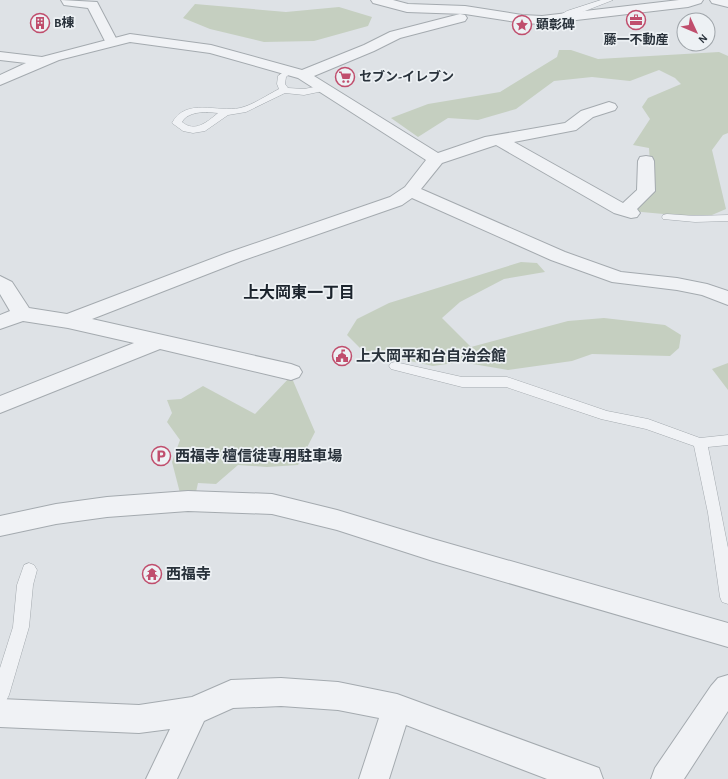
<svg xmlns="http://www.w3.org/2000/svg" width="728" height="779" font-family="'Alegreya Sans','Noto Sans JP',sans-serif">
	<style>
		.green { fill: #c5cfc0 }
		.lines { fill: none; stroke-linecap: round; stroke-linejoin: round }
		.service-casing { stroke: #a4aaaf; stroke-width: 1 }
		.pedestrian-casing { stroke: #a4aaaf; stroke-width: 2 }
		.minor-casing { stroke: #a4aaaf; stroke-width: 2 }
		.tertiary-casing { stroke: #a4aaaf; stroke-width: 2 }
		.service { fill: #f0f2f5; fill-rule: evenodd }
		.pedestrian { fill: #f0f2f5; fill-rule: evenodd }
		.minor { fill: #f0f2f5; fill-rule: evenodd }
		.tertiary { fill: #f0f2f5; fill-rule: evenodd }
		.labels { text-anchor: middle; dominant-baseline: central; stroke-width: 3.5; stroke-linejoin: round; paint-order: stroke }
		.far-poi-label { font-size: 13px; font-weight: bold; fill: #29323b; stroke: #edf1f4; text-anchor: start }
		.poi-label { font-size: 15px; font-weight: bold; fill: #29323b; stroke: #edf1f4; text-anchor: start }
		.neighbourhood-label { font-size: 16px; font-weight: bold; fill: #1b232c; stroke: #edf1f4 }
	</style>
	<rect width="100%" height="100%" fill="#dee2e6"/>
	<path class="green" d="M195,4L286,12L339,7L372,17L368,26L314,41L264,42L210,29L183,18Z
		M559,50H571L598,59L719,52L728,56V133L723,135L712,150L726,209L712,215H674L631,211L652,193L649,148L633,145L650,119L642,107L648,98L681,84L675,78L659,70L630,81L592,77L554,81L516,109L478,120L448,118L418,137L391,118L428,104L500,92L557,57Z
		M521,262L537,263L545,272L504,279L460,302L442,318L471,347L568,321L604,318L665,325L681,335L679,348L670,356L592,354L572,361L508,370L461,362L433,366L363,351L347,335L357,319L389,303Z
		M728,363V390L712,369Z
		M291,376L315,432L298,465L267,467L238,465L216,484L198,483L196,492L180,493L172,462L180,440L167,422L172,413L167,400L181,399L203,386L255,414Z"/>
	<g class="lines">
		<g class="service-casing">
			<path id="service" d="M601,0H613L562,20L555,18L567,11Z
				M289,68L293,71L286,77L285,84L288,88L304,89L325,85L330,88L328,90L304,95L285,93L246,112L228,115L205,131L193,133L183,131L172,123C186,97 218,113 240,108C253,105 267,95 279,89L277,84L278,76ZM207,112L218,113C207,122 195,133 182,122C186,114 198,112 207,112Z
				M667,214L695,216L728,215V221L695,222L663,219L662,217L663,215Z
				M395,362L462,377H507L607,411L648,419L700,438L728,435V445L708,447L728,548V604L722,602L720,597L708,513L694,446L646,429L601,419L506,387H462L391,369L389,366L391,363Z
				M29,563L34,565L37,570L33,585L29,627L9,695L6,701L0,703V668L13,627L17,585L24,565Z"/>
		</g>
		<g class="pedestrian-casing">
			<path id="pedestrian" d="M61,0L97,2L118,42L117,45H107L88,8L64,5Z"/>
		</g>
		<g class="minor-casing">
			<path id="minor" d="M371,0H393L408,4L465,6L522,15L542,16L679,0H703L701,3L688,7L542,24L522,23L465,14L407,12L373,3Z
				M460,14L465,15L467,18L465,21L400,38L374,51L314,76L438,153L485,137L565,123L581,111L609,102L615,104L617,107L615,110L593,117L576,130L514,142L623,203L637,190L638,161L640,157L646,156L652,157L654,161L655,191L637,209L640,213L637,217L631,218L614,213L496,145L442,163L421,189L565,252L621,272L677,278L707,284L728,291V305L702,295L677,290L612,282L551,260L412,198L402,205L241,261L92,319L291,364L299,367L302,372L299,377L291,380L160,349L0,413V396L134,343L68,328L23,321L0,329V315L10,311L0,294V276L12,282L29,308L67,314L227,253L390,197L405,187L426,160L298,78L210,53L130,42L59,60L0,85V75L26,63L0,60V52L42,57L130,34L211,45L302,70L364,45L390,32Z
				M188,491L272,494L337,510L433,539L728,623V647L433,561L337,530L272,514L188,511L107,517L56,524L0,536V516L56,504L107,497Z
				M728,675V711L684,779H651L655,768L711,686L718,678Z
				M281,678L338,682L397,694L588,764L599,768L603,779H547L406,725L389,779H359L379,718L338,710L281,706L233,708L204,721L177,779H146L170,729L139,733L0,727V699L139,705L192,697L231,680Z"/>
		</g>
		<g class="tertiary-casing">
			<path id="tertiary" d="M710,0H728V7L712,3Z"/>
		</g>
		<use href="#service" class="service"/>
		<use href="#pedestrian" class="pedestrian"/>
		<use href="#minor" class="minor"/>
		<use href="#tertiary" class="tertiary"/>
	</g>
	<defs>
		<g id="office-ring" transform="scale(1)"><circle r="9.5" fill="#edf1f4" stroke="#c04e6d" stroke-width="1.5"/><path d="M-6-3h4V-5.5h4V-3h4V5H-6ZM-1-4.5V-3h2v-1.5ZM-6 0V1H6V0Z" fill="#c04e6d"/></g>
		<g id="building-ring" transform="scale(1)"><circle r="9.5" fill="#edf1f4" stroke="#c04e6d" stroke-width="1.5"/><path d="M-4-6H4V6H1V3H-1V6H-4ZM-2.5-4.3h1.7v1.8h-1.7ZM.8-4.3h1.7v1.8H.8ZM-2.5-1h1.7V.8h-1.7ZM.8-1h1.7V.8H.8Z" fill="#c04e6d"/></g>
		<g id="sight-ring" transform="scale(1)"><circle r="9.5" fill="#edf1f4" stroke="#c04e6d" stroke-width="1.5"/><path d="M0-6L1.8-2.2L6-1.7L2.9 1.2L3.7 5.4L0 3.3L-3.7 5.4L-2.9 1.2L-6-1.7L-1.8-2.2Z" fill="#c04e6d"/></g>
		<g id="supermarket-ring" transform="scale(1)"><circle r="9.5" fill="#edf1f4" stroke="#c04e6d" stroke-width="1.5"/><path d="M-6-5.5h2.5l.6 2H6L4.5 2H-2.5L-4.4-4H-6ZM-1.5 3.2a1.3 1.3 0 1 0 .1 0ZM3 3.2a1.3 1.3 0 1 0 .1 0Z" fill="#c04e6d"/></g>
		<g id="civic-ring" transform="scale(1)"><circle r="9.5" fill="#edf1f4" stroke="#c04e6d" stroke-width="1.5"/><path d="M-.6-6.5H3V-4.5H.6V-3L4-1V1h2V6H-6V1h2V-1L-.6-3ZM-1.2 2.5V6h2.4V2.5Z" fill="#c04e6d"/></g>
		<g id="parking-ring" transform="scale(1)"><circle r="9.5" fill="#edf1f4" stroke="#c04e6d" stroke-width="1.5"/><path d="M-3.5-5.5H1a3.5 3.5 0 0 1 0 7H-1V5.5H-3.5ZM-1-3.4V-.6H.8a1.4 1.4 0 0 0 0-2.8Z" fill="#c04e6d"/></g>
		<g id="temple-ring" transform="scale(1)"><circle r="9.5" fill="#edf1f4" stroke="#c04e6d" stroke-width="1.5"/><path d="M0-6L5-2H3V0L6.5 2.5H4V6H1.5V3h-3V6H-4V2.5H-6.5L-3 0V-2H-5Z" fill="#c04e6d"/></g>
	</defs>
	<g fill-rule="evenodd">
		<use href="#office-ring" x="636" y="20"/>
		<use href="#building-ring" x="40" y="23"/>
		<use href="#sight-ring" x="522" y="25"/>
		<use href="#supermarket-ring" x="345" y="77"/>
		<use href="#civic-ring" x="342" y="356"/>
		<use href="#parking-ring" x="161" y="456"/>
		<use href="#temple-ring" x="152" y="574"/>
	</g>
	<g class="labels">
		<g class="far-poi-label">
			<text x="54" y="23">B棟</text>
			<text x="536" y="25">顕彰碑</text>
			<text x="636" y="40" text-anchor="middle">藤一不動産</text>
			<text x="359" y="77">セブン-イレブン</text>
		</g>
		<g class="poi-label">
			<text x="356" y="356">上大岡平和台自治会館</text>
			<text x="175" y="456">西福寺 檀信徒専用駐車場</text>
			<text x="166" y="574">西福寺</text>
		</g>
		<g class="neighbourhood-label">
			<text x="299" y="293">上大岡東一丁目</text>
		</g>
	</g>
	<g transform="translate(696 32) rotate(134)"><circle r="19" fill="#edf1f4" stroke="#9fa5aa"/>
	<path d="M0-3L7 15L0 10L-7 15Z" fill="#c04e6d"/>
	<text y="-6" font-size="11" font-weight="bold" text-anchor="middle" fill="#29323b">N</text>
	</g>
</svg>
